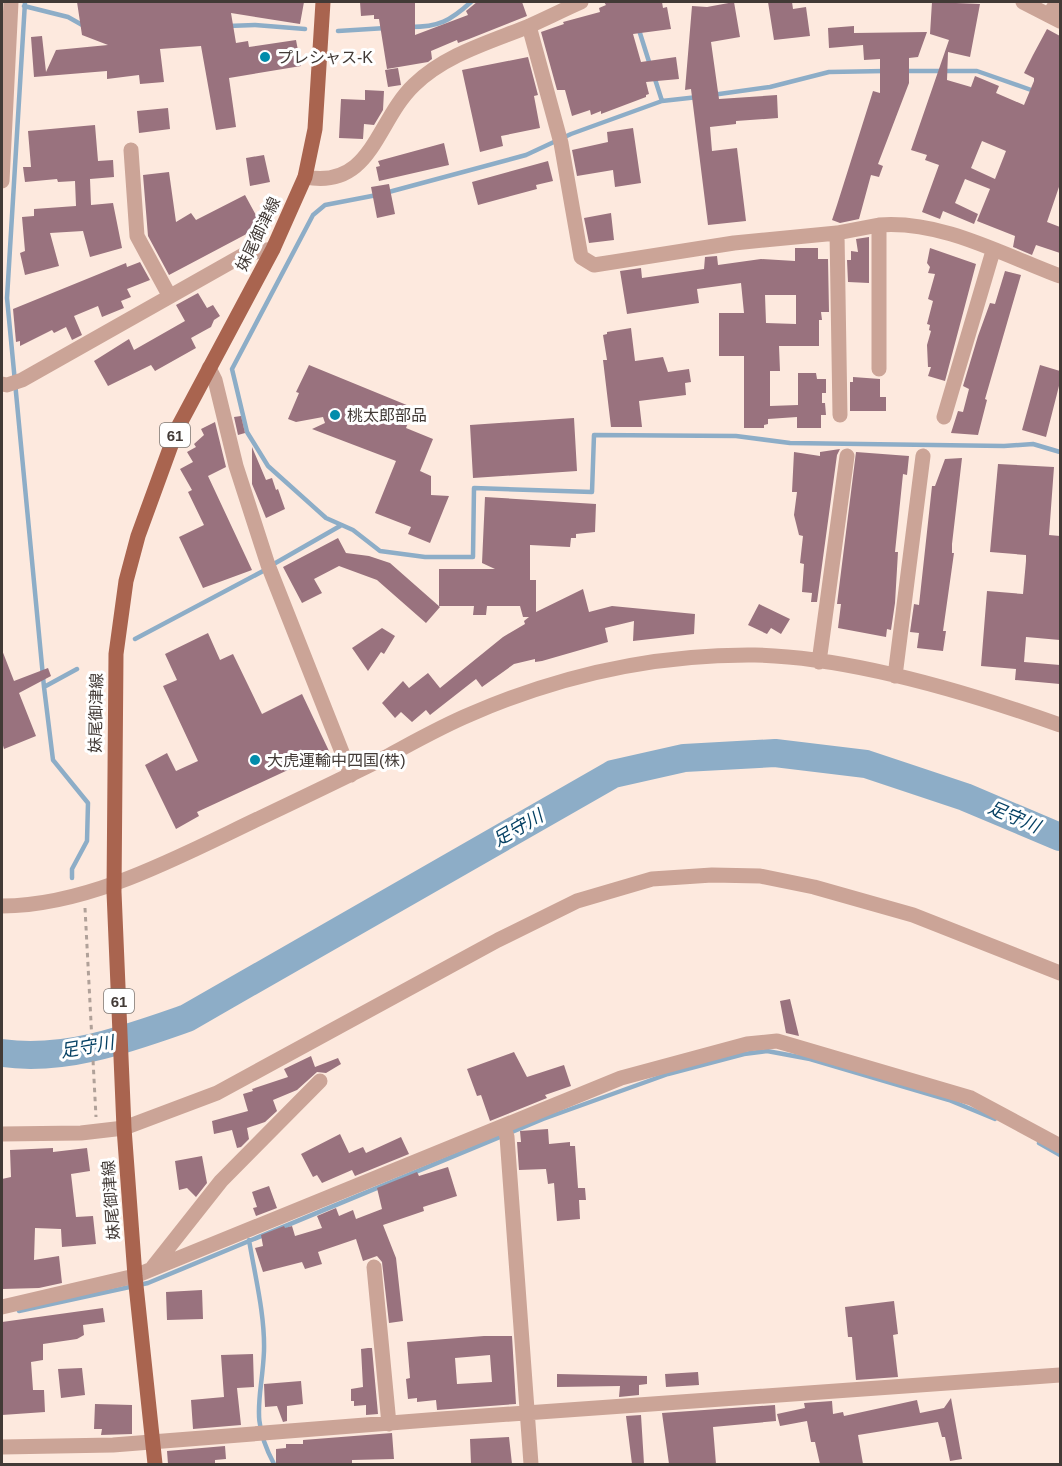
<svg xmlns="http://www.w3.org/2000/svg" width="1062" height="1466" font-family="Arial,'Noto Sans JP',sans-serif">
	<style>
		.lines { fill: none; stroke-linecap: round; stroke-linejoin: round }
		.stream { stroke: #8dadc7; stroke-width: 4.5 }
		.river { stroke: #8dadc7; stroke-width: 28 }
		.building { fill: #99727e; fill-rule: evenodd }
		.path { stroke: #b0a199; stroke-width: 3; stroke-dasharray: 4.5 4.5; stroke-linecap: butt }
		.minor { stroke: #cba497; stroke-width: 15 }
		.primary { stroke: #a9644f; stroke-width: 15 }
		.poi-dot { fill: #028cab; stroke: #fff; stroke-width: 2 }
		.labels { text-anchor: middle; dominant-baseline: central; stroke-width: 6; stroke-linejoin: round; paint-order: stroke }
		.shield { fill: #fff; stroke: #7b7572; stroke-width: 1.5 }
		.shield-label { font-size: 15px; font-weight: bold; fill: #423a36 }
		.poi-label { font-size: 16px; fill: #423a36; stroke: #fff; text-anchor: start }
		.street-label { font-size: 16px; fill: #423a36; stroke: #fff }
		.water-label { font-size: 18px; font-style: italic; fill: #064164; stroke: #fff }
	</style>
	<rect width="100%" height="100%" fill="#fde9de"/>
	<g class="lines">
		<path class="stream" d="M25,2L7,298L44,687L53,760L88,803L87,841L72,869V878
			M24,6L68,17L84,26
			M228,26L255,25L305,29
			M410,27C439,27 450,21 471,2
			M639,30L650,65
			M338,31L386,28
			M905,71H977L1034,91
			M654,76L662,101L698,97
			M712,95L770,87L829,72L885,71
			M385,193L526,155L571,134L662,101
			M377,195L325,205L313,215L232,369L247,432L268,466L326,518L353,530L380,551L425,557H473L474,488L592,492L594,435L736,436L790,443L1004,446L1033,444L1060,452
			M272,565L340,526
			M135,639L265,570
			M44,687L77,669
			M1039,1143L1060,1155
			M249,1240C255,1276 265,1315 264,1351C262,1399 249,1417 274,1464
			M19,1311L148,1283L543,1119L668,1074L744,1054L767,1051L810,1059L949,1100L995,1119"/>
		<path class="river" d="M2,1053C65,1062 127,1039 187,1018L613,774L684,758L775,753L866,764L965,797L1060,837"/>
	</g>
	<path class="building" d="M77,2H304L300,24L231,13L236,43L248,41L249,47L296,40L301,66L229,78L236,127L216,130L201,46L160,49L164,82L140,84L139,75L107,79V71L34,77L31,37L42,36L46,72L56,50L108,45L82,35Z
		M360,2H415V35L468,15L466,11L477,2H522L527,16L469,39L458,43L457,40L431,51L432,59L428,62L387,69L379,19H374V15L361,16Z
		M604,2H662L663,8L667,7L671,29L633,34L641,62L676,57L679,79L646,82L649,94L646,95V97L601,114V111L591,115L590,110L572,116L565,90H557L541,32L564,24L563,22L600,12L599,8L606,5Z
		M734,2L740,37L711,42L719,99L777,95L778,118L736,121V124L710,127L712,151L737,148L746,221L708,225L691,89L685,90L692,6L707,7Z
		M768,2H792L793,9L806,7L810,36L774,40Z
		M932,2L980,4L970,57L948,52L947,80L971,87L975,76L999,86L996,93L1024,105L1034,81V78L1024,73L1033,55L1047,29L1060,36V184L1047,222L1060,227V253L1036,245L1032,255L1013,247L1015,236L977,221L990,189L965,179L955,203L978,214L974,224L943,211L940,219L922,212L939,165L925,160L927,155L911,150L949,40L930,34ZM982,141L1006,151L995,179L971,168Z
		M854,26V33L927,32L918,57L909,58V83L878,164L883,166L879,177L871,175L859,219L840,223L832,220L837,205L873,91L880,93V59L864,60L863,45L829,48L828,28Z
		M528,57L538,95L534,96L540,128L501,136L503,146L480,152L462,70Z
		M398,68L401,85L388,87L385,70Z
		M365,90L384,91L383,110L374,125L364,124L363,139L339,138L341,99L365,100Z
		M168,108L170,129L139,133L137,111Z
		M95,125L98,161L113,160L114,177L90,179L91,205L113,203L122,248L90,257L83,231L50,233L59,266L25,275L20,253L25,251L22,217L34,216V209L76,206L75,181L58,182L57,179L25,182L23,167H31L28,131Z
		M633,128L641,183L615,187L613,170L577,176L572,150L608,142L607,132Z
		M444,143L449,165L379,181L376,167L380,166L378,161Z
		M264,155L270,182L250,186L246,158Z
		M548,161L553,181L536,185L537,189L478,205L472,182Z
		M169,172L176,222L191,213L196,220L245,195L258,219L254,222L258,228L169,275L148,236L143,175Z
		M389,184L395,214L377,218L371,187Z
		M611,213L614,240L589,243L584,218Z
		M869,237V283L848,282L847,260H851V251L858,252L856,239Z
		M795,248H818V259H828L829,312H821L822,320H819V346H779L780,371H770V406L798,405V373H816L817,379H826V393H822V403H825L826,415H821V428H797V417L768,419V424L764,425V428H744V356H719V313H744L741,283L697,289L699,303L627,314L620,271L641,268L642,278L704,269L705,257L717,256L718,265L761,259L795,261ZM765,295H796V324L766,323Z
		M930,248L976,264L945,381L928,376L931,367H928L927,345L931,331L929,330L930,325L927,324L933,301L928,299L935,274L928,273L930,267L927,263Z
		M140,262L150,280L127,289L131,297L121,301L124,308L102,317L98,306L74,316L82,335L72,340L66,327L54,333L52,330L20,346V341L16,342L13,309L126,263L127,267Z
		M1005,271L1021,275L985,399L987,400L978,435L951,433L958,411L963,412L969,389L963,386L978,336L990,303L995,304Z
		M198,293L207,308L213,305L220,316L214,320L211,327L191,338L196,348L155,371L151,365L108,386L94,361L129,339L134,350L185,321L176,305Z
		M631,328L635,361L663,357L668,372L689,369L691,382L685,383L686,395L639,401L642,427H611L603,360H607L603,335L607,334V332Z
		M309,365L414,408L406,428L433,439L420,471L431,476V495L449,496L430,543L408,534L411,527L375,513L396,461L312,429L325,423L323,417L296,422L288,419L299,393L296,392Z
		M1040,365L1060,371V382L1046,437L1022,430Z
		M853,377L880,379V397H886V411H850V382H853Z
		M241,416L245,433L238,435L234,417Z
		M574,418L577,471L473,478L470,425Z
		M215,422L226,467L208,476L252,570L203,588L179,537L204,525L188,492L192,490L180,469L193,462L187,452L196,447L194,444L204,435L201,429Z
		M252,447L266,480L272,478L276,490L278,489L285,509L266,518L252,484Z
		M840,449L837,455L817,602H811L812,593L802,592L804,564L800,563L803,536L799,535L794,515L797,492H792L794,452L820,456V452Z
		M856,452L909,456L907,475L903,474L895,552H898L895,603L891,630L887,629L886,637L838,628L841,604H837Z
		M962,458L952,544V553H954L943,631H946L943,651L917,648L919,633L910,632L914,604L919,605L932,486H935L945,459Z
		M998,464L1054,467L1049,535L1060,536V640L1026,637L1024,662L1060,665V684L1015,680L1016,669L981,666L987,591L1023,594L1026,561V555L990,552Z
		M485,497L596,504L595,532L576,534V538H571L570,547L530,545V580H536V612L583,589L589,612L612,606L695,614L694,634L633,641L634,621L605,628L608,642L542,661L535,662V659L514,664L482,687L476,679L430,715L426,710L412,722L401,712L395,718L382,703L403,681L409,688L428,673L440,688L503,637L525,624L524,621L529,617H523L520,606H487L486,615H473L474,606H439V569H495L482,563Z
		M338,538L346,553L369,556L390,563L440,607L426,623L377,580L339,566L314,579L322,593L302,603L283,567Z
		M759,604L790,619L781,634L771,628L767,634L748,625Z
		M382,628L395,636L384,654L381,652L368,671L352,648Z
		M208,633L220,660L233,654L262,714L302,694L329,751L197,812L199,816L176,829L145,765L167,753L176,771L198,761L163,686L177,680L165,654Z
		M2,650L14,681L48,668L51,676L19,693L36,736L4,749L2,742Z
		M790,999L799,1036L786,1033L780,1001Z
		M514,1052L527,1077L564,1065L571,1086L545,1095L547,1098L490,1121L481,1095L477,1096L467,1069Z
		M311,1056L315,1067L338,1058L341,1064L326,1073L317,1072L297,1090L273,1100L277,1111L265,1122L247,1128L249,1139L241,1147L237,1148L232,1130L214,1134L212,1121L248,1111L243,1094L253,1091L252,1089L288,1077L284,1069Z
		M548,1129L549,1144L570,1142V1146H575L578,1188H585L586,1200H579L580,1219L557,1221L554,1183L548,1184L546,1169L519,1170L517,1142H521L520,1131Z
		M340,1134L349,1153L363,1147L366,1153L401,1137L409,1154L355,1176L352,1170L322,1183L317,1175L313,1177L301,1154Z
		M53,1148V1152L87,1148L90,1171L71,1174L76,1217L93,1216L96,1244L62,1247L61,1229L35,1228L34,1260L59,1256L62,1283L39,1288L2,1289V1179L11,1177L10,1150Z
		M202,1156L207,1183L196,1197L187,1188L179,1190L175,1161Z
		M448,1167L457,1196L423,1207L424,1211L383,1225L396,1258L403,1321L389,1323L382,1262L377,1256L363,1261L356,1239L318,1252L322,1264L305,1269L302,1262L263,1272L255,1248L263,1246L261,1235L284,1226L285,1228L292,1226L295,1236L322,1228L317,1216L336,1208L339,1216L353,1210L356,1219L382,1209L377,1188L417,1172L419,1176Z
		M269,1186L277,1208L256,1216L253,1208L257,1207L252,1192Z
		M202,1290L203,1319L167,1320L166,1292Z
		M894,1301L898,1334L893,1335L898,1377L856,1380L852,1337H848L845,1307Z
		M103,1308L105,1322L83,1325L84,1335L77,1339L43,1344V1360L31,1362L33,1390H44L45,1412L2,1415V1322Z
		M484,1336H512L516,1404L437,1410L436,1400L417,1402V1398L408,1399L406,1379L410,1378L407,1342ZM490,1355L492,1382L457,1384L455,1358Z
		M368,1348H372L378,1414L366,1415V1405L354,1406V1401H351V1389L363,1387L361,1349Z
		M253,1354L254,1387L237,1388L241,1425L193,1429L191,1400L224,1397L221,1355Z
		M82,1368L85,1395L61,1398L58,1369Z
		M698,1372L699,1385L666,1387L665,1374Z
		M557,1374L647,1376V1384L639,1385V1395L619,1397L620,1386L557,1387Z
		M301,1381L303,1404L287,1406V1421L283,1422L277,1406L265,1407L264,1384Z
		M951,1398L962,1459L950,1461L945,1437H942L938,1422L858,1435L863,1464H820L815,1442H811L807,1421L780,1426L777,1414L805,1408L804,1403L832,1401L833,1414L843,1412L844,1416L917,1400L920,1413L944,1408Z
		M95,1404L132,1405V1434L101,1435L102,1429H94Z
		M775,1405L776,1421L713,1427L716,1464H669L662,1413Z
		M641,1415L644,1464H632L626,1416Z
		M392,1433L394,1459L352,1460V1464L276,1463V1449L286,1448V1444H303V1440Z
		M509,1437L512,1464H471L470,1439Z
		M225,1446L226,1459L215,1460V1464H168L167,1451Z"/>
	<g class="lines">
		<path class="path" d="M85,908L96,1117"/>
		<path class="minor" d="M1023,2L1060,21
			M1049,15L1057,2
			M529,26L561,143L581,257L594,265L734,243L837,233L879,225V369
			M131,150L137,236L169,295
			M305,177C372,190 376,121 414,85C445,55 487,43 527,27C545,19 563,10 581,2
			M2,181L11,2
			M879,225C942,220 1003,255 1060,276
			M837,233L840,415
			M209,368L215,380L236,466L268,565L351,775
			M2,384L7,385L22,380L245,254L273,249
			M944,417L993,251
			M819,662L847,456
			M895,676L923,456
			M2,906C90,906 182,855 260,818C302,798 344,778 386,757C414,742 442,726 471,714C561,675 658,654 755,655C851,657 970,693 1060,725
			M504,1127L507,1137L531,1464
			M2,1134L81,1133L124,1128L217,1093L498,940L577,901L652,879L712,875L760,876L814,887L913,915L1060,973
			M153,1267L221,1181L320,1081
			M374,1267L389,1424
			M2,1307L135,1276L621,1078L747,1044L777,1041L971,1098L1060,1146
			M2,1447L113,1445L441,1419L1060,1375"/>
		<path class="primary" d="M155,1464L135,1276L124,1128L114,892L116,654L126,581L138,536L177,429L273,249L305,177L315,129L323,2"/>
	</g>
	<g class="poi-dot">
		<circle cx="265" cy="57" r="6"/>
		<circle cx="335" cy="415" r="6"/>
		<circle cx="255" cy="760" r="6"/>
	</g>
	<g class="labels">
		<g class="shield">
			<rect x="160" y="423" width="30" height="24" rx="4.5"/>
			<rect x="104" y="989" width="30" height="24" rx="4.5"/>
		</g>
		<g class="shield-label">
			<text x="175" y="435">61</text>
			<text x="119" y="1001">61</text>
		</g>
		<g class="poi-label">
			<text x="277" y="57">プレシャス-K</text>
			<text x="347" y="415">桃太郎部品</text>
			<text x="267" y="760">大虎運輸中四国(株)</text>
		</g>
		<g class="street-label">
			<text transform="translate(258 234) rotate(-64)">妹尾御津線</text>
			<text transform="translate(96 713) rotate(-89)">妹尾御津線</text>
			<text transform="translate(111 1200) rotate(-94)">妹尾御津線</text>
		</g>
		<g class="water-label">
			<text transform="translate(1014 817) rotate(23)">足守川</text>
			<text transform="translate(518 828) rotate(-30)">足守川</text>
			<text transform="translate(87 1047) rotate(-10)">足守川</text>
		</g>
	</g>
	<rect width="1062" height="1466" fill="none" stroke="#423a36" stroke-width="6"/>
</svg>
